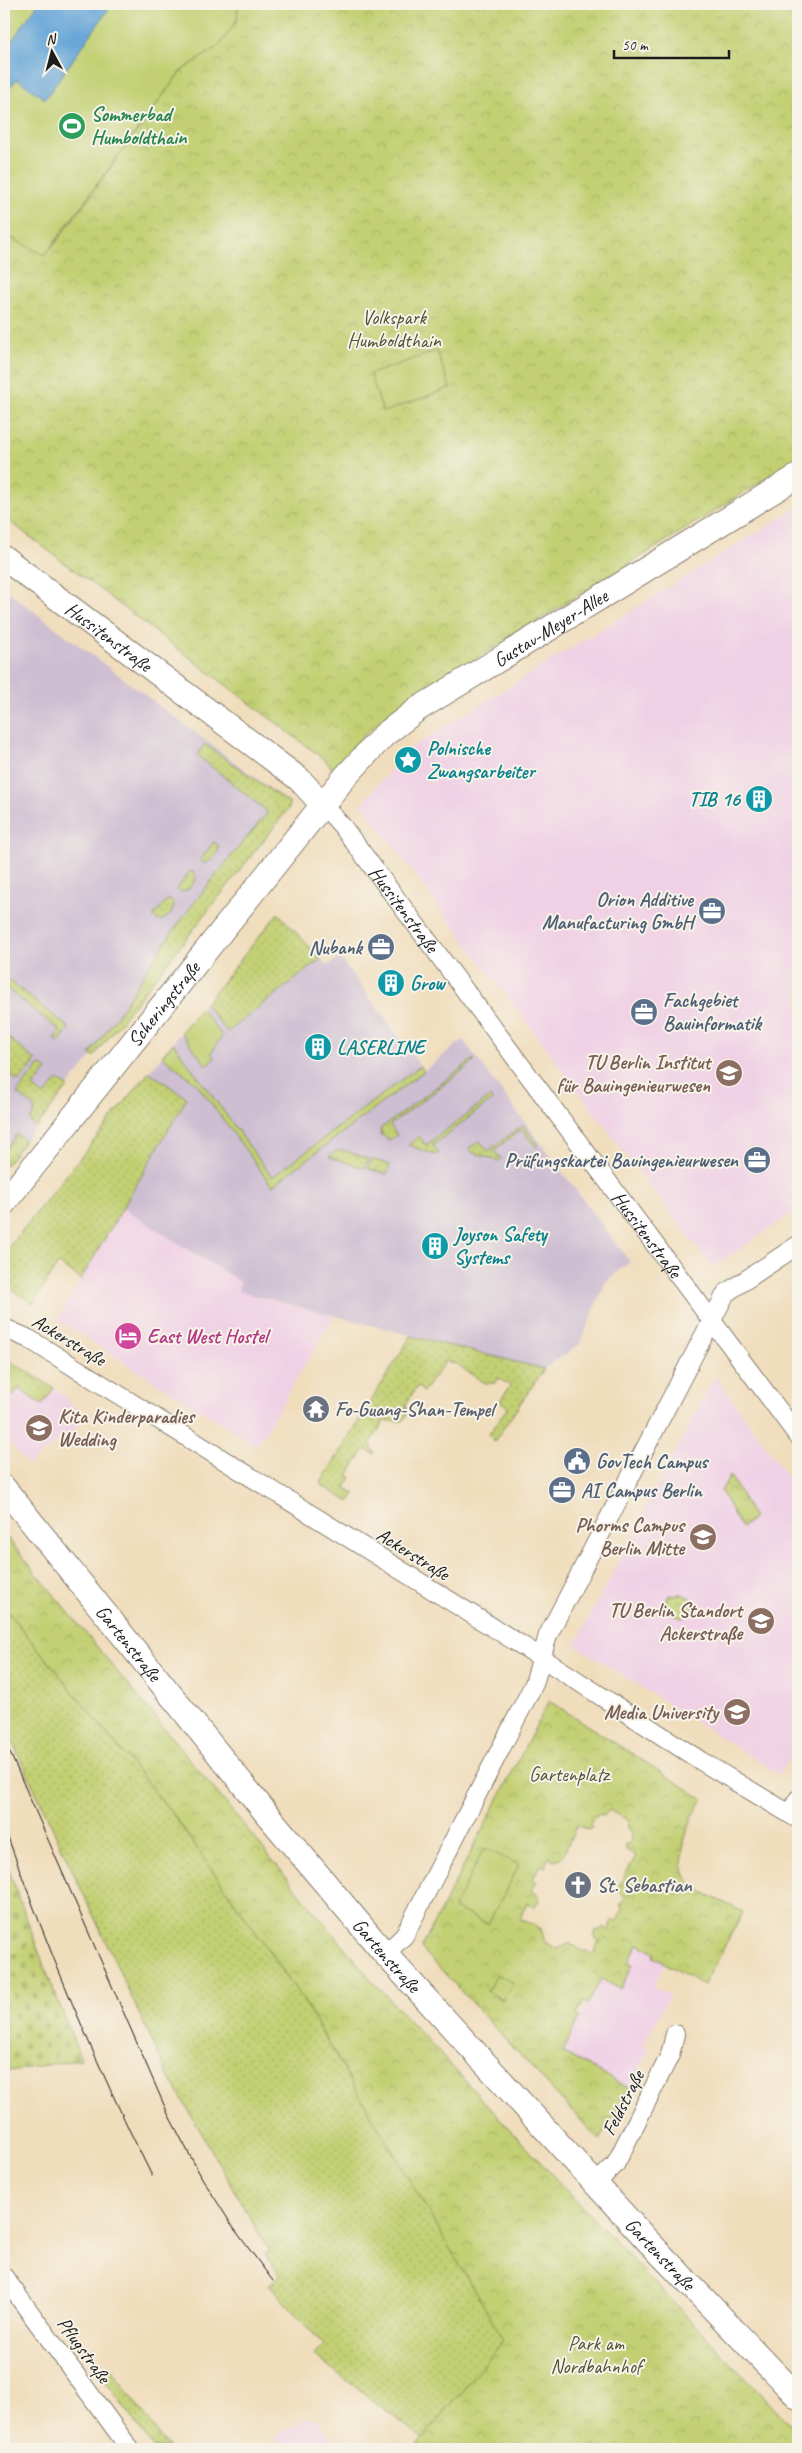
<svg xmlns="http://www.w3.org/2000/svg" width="802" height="2453" font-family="Caveat,sans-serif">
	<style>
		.built { fill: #f0d0e5 }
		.industrial { fill: #cebed2 }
		.grass { fill: url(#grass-dots); stroke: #6f7648 }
		.cemetery { fill: url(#cemetery-stones); stroke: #6f7648 }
		.park { fill: url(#park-crowns); stroke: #6f7648; fill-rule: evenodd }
		.garden { fill: #c2d073; stroke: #6f7648 }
		.water { fill: #65a5d8; stroke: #40607a }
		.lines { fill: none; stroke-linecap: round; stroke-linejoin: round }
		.street-casing { stroke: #867c6c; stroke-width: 20 }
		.secondary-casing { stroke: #867c6c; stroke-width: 26 }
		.street { stroke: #fff; stroke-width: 18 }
		.secondary { stroke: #fff; stroke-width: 24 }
		.tram { stroke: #1c1c1c; stroke-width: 1 }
		.labels { text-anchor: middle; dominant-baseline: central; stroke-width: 4; stroke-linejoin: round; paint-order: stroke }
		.leisure-label { font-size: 20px; font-weight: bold; fill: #27864d; stroke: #f7f3e8; text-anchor: start }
		.park-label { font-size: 20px; fill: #4e5236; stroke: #f7f3e8 }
		.street-label { font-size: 20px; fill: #1c1c1c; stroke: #f7f3e8 }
		.culture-label { font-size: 20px; font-weight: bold; fill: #0d838f; stroke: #f7f3e8; text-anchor: start }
		.service-label { font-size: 20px; font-weight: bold; fill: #4e5e75; stroke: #f7f3e8; text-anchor: end }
		.education-label { font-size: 20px; font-weight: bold; fill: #785e54; stroke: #f7f3e8; text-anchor: end }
		.hotel-label { font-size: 20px; font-weight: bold; fill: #b23c85; stroke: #f7f3e8; text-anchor: start }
		.worship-label { font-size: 20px; font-weight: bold; fill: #5b616d; stroke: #f7f3e8; text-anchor: start }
	</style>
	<defs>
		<pattern id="grass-dots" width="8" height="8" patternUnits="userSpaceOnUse" patternTransform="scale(1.25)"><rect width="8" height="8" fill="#c2d073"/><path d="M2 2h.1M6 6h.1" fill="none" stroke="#a6b263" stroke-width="1.8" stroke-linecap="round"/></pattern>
		<pattern id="cemetery-stones" width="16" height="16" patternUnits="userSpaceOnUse" patternTransform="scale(1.25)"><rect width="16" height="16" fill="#c2d073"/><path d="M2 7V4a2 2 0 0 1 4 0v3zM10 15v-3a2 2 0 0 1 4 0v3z" fill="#a6b263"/></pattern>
		<pattern id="park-crowns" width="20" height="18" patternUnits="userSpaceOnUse" patternTransform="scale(1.25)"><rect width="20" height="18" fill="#c2d073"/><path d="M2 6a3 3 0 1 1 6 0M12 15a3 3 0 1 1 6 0" fill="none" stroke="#a6b263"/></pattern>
	</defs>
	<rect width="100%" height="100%" fill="#f7f3e8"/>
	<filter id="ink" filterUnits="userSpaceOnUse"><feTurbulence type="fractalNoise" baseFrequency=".02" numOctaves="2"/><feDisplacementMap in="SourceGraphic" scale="10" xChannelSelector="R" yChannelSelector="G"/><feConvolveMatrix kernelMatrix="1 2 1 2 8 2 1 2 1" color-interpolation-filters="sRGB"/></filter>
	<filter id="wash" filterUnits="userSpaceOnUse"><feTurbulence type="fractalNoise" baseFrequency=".0096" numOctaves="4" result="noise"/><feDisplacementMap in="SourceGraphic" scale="20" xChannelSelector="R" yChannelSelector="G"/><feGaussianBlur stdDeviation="1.12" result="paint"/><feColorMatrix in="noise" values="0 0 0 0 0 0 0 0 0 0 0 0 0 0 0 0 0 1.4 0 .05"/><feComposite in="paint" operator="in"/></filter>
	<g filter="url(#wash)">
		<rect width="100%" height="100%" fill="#f0ddbc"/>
		<path class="built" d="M798,507V1209L712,1268L362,805L406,751Z
			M122,1208L240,1282L238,1291L334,1316L257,1446L57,1320Z
			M715,1376L798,1491V1741L780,1775L575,1645Z
			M54,1388L66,1398L85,1420L28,1465L4,1436V1403L19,1389L42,1405Z
			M638,1944L656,1953L654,1957L665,1963L653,1986L670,1995L643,2045L649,2049L629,2088L561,2052L601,1978L628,1962Z
			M308,2418L317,2419L338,2449H281L274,2437Z"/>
		<path class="industrial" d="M4,589L289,803V808L4,1167Z
			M278,913L327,966L340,958L424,1071L463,1040L630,1262L606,1281L580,1344L544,1369L238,1291L240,1282L122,1208L187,1099L149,1072Z"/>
		<path class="grass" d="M205,744L289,803V808L93,1057L90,1054C118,1017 142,976 169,937C199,894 234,853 268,812L197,755Z
			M214,842L219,846C218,854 212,861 204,863L200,860Z
			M190,871L194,873L196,879L188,890L181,892L177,889Z
			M168,899L174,904C172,914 169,918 159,921L153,917Z
			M278,913L321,959L227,1032L205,1004Z
			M4,976L69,1028L59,1042L54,1039L60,1031L4,986Z
			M4,1034L36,1061L19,1082L4,1069Z
			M474,1059L475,1061L390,1125L397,1135L389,1140L382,1135L380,1129Z
			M40,1065L47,1070L33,1087L44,1096L58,1080L68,1087L36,1127L31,1123L30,1119L34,1114V1107L17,1093Z
			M149,1072L187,1098L81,1279L58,1264L33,1304L4,1284V1253Z
			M490,1097L492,1100L433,1145L439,1153L436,1155L408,1145L419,1136L426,1145Z
			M523,1125L538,1145L536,1147L522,1129L494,1150L501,1159L499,1161L472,1152L469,1148L480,1141L488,1151Z
			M17,1134L25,1141L4,1167V1151Z
			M343,1150L368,1159L365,1168L329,1157L336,1151Z
			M371,1159L390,1165L387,1174L368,1169Z
			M411,1336L544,1369L494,1442L489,1434L508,1407L500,1401L510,1386L499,1378L495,1383H485L456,1364L446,1361L423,1392L419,1387L416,1388L406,1404L408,1414L403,1421H384L370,1444L375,1454L365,1449L348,1475L352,1477L345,1487L355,1494L349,1502L320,1484Z
			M4,1607L172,1813L302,1998L505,2340L423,2439L314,2355L324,2345L269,2285L280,2275L264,2254L269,2251L166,2071L4,1724Z
			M109,2366L169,2449H155L99,2372Z"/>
		<path class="cemetery" d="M4,1857L44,1966L81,2059L4,2072Z"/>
		<path class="park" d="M238,4H798V459L392,711L365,734L333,770L325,760L4,517V234L45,254L49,246L52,248L180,72L220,44L237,20Z
			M5,1358L54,1388L42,1405L19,1389L4,1403Z
			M730,1475L754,1518L741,1528L721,1491Z
			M4,1534L368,1976L580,2205L798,2433V2449H414L504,2340L302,1998L172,1813L4,1607Z
			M681,1594L691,1598L694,1607L689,1615L681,1618L666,1612L664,1604L669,1595Z
			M549,1701L703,1799C689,1819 669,1867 694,1886C708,1896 727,1904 743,1912L704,1985L654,1957L655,1953L638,1944L628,1962L633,1964L620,1989L601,1979L588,2004L583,2002L576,2015L580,2017L562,2052L629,2088L599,2140L421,1948ZM609,1810L629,1820L627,1828L631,1831L632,1839L629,1844H625L626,1850L636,1856L618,1887L621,1894L626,1897L620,1906L624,1908L622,1909L617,1922L613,1920L609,1930L604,1927L598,1931L596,1930L594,1937L601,1942H598L594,1955L585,1950L583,1952L575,1946H572L571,1943L557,1949L547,1943H545L541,1928L538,1929L537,1926L520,1919L527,1902L534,1907L539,1901L537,1893L531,1890L537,1882L533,1879L540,1865L545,1867L549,1857L554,1860L562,1858L577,1825L587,1830L592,1828L590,1825L593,1819L600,1814L604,1816Z"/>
		<path class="garden" d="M4,4H238L237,20L220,45L180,72L45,255L4,234Z
			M437,351L450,388L383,412L370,374Z
			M201,1008L222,1036L211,1053L215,1058L206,1065L181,1032Z
			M173,1043L272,1177L420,1066L424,1071L272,1186L197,1084L162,1056Z
			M484,1848L519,1865L488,1924L454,1908Z
			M497,1974L513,1983L503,2000L487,1991Z"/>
		<path class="water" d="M38,4H108L111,6L45,99L17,79L4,94V52Z"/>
	</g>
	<g filter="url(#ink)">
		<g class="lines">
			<g class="street-casing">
				<g id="street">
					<path id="s1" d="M323,805L342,826L798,1436"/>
					<path d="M4,1328L29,1339L542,1658L701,1761L798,1819"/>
					<path d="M790,1814L798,1799"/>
					<path d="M385,1954L404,1936L534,1684L548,1635L726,1293L798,1245"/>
					<path d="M595,2184L615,2165L670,2055L675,2034"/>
					<path d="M4,2277L130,2449"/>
				</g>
			</g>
			<g class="secondary-casing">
				<g id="secondary">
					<path id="s2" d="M4,558L299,779L323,805"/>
					<path id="s3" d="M4,1203L345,777L384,735L418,709L798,476"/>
					<path id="s4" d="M4,1488L266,1813L385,1954L647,2240L798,2397"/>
				</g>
			</g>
			<use href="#street" class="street"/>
			<use href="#secondary" class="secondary"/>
			<path class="tram" d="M4,1739L168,2114L202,2178L235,2230L273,2281
				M4,1826C46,1946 95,2063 152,2176"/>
		</g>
	</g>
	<defs>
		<g id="stadium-disc" transform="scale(1.4375)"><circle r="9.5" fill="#2e9e5b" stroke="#f7f3e8"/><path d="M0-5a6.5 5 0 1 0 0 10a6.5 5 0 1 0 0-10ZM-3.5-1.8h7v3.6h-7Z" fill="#fff"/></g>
		<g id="sight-disc" transform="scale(1.4375)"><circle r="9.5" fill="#0f9aa8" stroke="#f7f3e8"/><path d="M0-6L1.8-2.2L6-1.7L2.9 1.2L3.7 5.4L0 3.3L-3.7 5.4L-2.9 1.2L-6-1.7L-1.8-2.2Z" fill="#fff"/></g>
		<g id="building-disc" transform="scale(1.4375)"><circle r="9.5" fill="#0f9aa8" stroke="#f7f3e8"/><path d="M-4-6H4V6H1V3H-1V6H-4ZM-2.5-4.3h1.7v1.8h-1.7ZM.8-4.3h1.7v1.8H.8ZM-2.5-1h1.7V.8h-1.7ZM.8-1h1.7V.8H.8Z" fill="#fff"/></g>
		<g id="office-disc" transform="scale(1.4375)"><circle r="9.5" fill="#5c6f8a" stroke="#f7f3e8"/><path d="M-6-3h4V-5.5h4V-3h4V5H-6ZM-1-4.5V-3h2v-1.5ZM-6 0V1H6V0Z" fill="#fff"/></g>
		<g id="university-disc" transform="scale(1.4375)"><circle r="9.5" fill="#8d6e63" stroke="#f7f3e8"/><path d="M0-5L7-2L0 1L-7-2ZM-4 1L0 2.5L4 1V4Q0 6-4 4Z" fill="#fff"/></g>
		<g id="hotel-disc" transform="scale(1.4375)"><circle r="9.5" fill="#d1479c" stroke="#f7f3e8"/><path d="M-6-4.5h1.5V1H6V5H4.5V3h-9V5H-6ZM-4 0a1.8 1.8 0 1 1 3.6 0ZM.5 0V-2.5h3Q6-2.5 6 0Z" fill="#fff"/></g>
		<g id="temple-disc" transform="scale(1.4375)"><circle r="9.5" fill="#6b7280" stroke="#f7f3e8"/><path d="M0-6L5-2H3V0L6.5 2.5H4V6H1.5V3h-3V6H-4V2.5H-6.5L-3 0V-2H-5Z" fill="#fff"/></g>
		<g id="school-disc" transform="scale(1.4375)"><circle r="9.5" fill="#8d6e63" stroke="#f7f3e8"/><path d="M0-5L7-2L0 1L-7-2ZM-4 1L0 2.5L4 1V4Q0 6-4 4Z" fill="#fff"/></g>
		<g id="civic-disc" transform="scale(1.4375)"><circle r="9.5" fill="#5c6f8a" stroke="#f7f3e8"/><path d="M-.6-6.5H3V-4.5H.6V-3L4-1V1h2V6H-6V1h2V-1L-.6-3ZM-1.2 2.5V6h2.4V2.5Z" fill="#fff"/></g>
		<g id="church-disc" transform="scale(1.4375)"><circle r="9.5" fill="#6b7280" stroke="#f7f3e8"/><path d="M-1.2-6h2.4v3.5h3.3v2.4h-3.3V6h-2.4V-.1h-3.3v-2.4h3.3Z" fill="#fff"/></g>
	</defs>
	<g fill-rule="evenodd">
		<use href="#stadium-disc" x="72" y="126"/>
		<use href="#sight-disc" x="408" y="760"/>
		<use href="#building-disc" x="759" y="799"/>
		<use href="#office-disc" x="712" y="911"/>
		<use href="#office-disc" x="381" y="947"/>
		<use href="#building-disc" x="391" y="983"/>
		<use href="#office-disc" x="644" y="1012"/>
		<use href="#building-disc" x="318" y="1047"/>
		<use href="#university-disc" x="729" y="1073"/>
		<use href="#office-disc" x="757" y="1160"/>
		<use href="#building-disc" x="435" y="1246"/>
		<use href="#hotel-disc" x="128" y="1336"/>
		<use href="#temple-disc" x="316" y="1409"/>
		<use href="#school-disc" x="39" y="1428"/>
		<use href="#civic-disc" x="577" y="1461"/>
		<use href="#office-disc" x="562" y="1490"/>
		<use href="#school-disc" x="703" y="1537"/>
		<use href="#university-disc" x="761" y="1621"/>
		<use href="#university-disc" x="737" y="1712"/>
		<use href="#church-disc" x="578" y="1885"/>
	</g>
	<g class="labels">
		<g class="leisure-label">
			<text x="91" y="114">Sommerbad<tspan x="91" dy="23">Humboldthain</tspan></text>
		</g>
		<g class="park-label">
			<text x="394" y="317">Volkspark<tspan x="394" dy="23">Humboldthain</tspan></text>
			<text x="569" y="1774">Gartenplatz</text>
			<text x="596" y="2343">Park am<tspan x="596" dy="23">Nordbahnhof</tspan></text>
		</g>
		<g class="street-label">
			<text stroke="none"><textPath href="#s3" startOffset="801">Gustav-Meyer-Allee</textPath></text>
			<text stroke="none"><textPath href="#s2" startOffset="131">Hussitenstraße</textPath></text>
			<text stroke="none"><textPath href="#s1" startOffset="132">Hussitenstraße</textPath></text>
			<text stroke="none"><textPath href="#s3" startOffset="255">Scheringstraße</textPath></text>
			<text stroke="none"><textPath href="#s1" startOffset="538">Hussitenstraße</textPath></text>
			<text transform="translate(69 1340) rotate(31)">Ackerstraße</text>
			<text transform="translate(413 1554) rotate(32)">Ackerstraße</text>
			<text stroke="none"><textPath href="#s4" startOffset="199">Gartenstraße</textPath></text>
			<text stroke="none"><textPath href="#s4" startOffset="604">Gartenstraße</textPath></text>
			<text transform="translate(623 2103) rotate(-63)">Feldstraße</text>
			<text stroke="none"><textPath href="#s4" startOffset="1009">Gartenstraße</textPath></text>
			<text transform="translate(84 2350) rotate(54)">Pflugstraße</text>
		</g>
		<g class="culture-label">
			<text x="427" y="748">Polnische<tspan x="427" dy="23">Zwangsarbeiter</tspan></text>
			<text x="740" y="799" text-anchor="end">TIB 16</text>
			<text x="410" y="983">Grow</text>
			<text x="337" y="1047">LASERLINE</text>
			<text x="454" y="1234">Joyson Safety<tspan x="454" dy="23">Systems</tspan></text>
		</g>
		<g class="service-label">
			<text x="693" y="899">Orion Additive<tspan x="693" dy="23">Manufacturing GmbH</tspan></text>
			<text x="362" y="947">Nubank</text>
			<text x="663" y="1000" text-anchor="start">Fachgebiet<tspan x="663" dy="23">Bauinformatik</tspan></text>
			<text x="738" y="1160">Prüfungskartei Bauingenieurwesen</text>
			<text x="596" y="1461" text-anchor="start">GovTech Campus</text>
			<text x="581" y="1490" text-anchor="start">AI Campus Berlin</text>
		</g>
		<g class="education-label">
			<text x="710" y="1062">TU Berlin Institut<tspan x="710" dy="23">für Bauingenieurwesen</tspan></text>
			<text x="58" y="1416" text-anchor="start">Kita Kinderparadies<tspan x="58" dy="23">Wedding</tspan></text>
			<text x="684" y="1525">Phorms Campus<tspan x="684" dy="23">Berlin Mitte</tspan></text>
			<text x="742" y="1610">TU Berlin Standort<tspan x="742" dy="23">Ackerstraße</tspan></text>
			<text x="718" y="1712">Media University</text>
		</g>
		<g class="hotel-label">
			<text x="147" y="1336">East West Hostel</text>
		</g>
		<g class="worship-label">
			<text x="335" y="1409">Fo-Guang-Shan-Tempel</text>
			<text x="597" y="1885">St. Sebastian</text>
		</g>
	</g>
	<rect width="802" height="2453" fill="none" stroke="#f7f3e8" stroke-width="20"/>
	<g transform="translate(52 52) rotate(353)" stroke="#f7f3e8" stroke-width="4" paint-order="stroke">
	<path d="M0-4L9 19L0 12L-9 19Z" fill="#1c1c1c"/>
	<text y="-8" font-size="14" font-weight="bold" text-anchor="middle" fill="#1c1c1c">N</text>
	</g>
	<path d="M614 50v8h115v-8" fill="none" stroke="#1c1c1c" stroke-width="2.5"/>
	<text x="622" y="50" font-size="15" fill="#1c1c1c" stroke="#f7f3e8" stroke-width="4" paint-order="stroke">50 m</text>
</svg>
